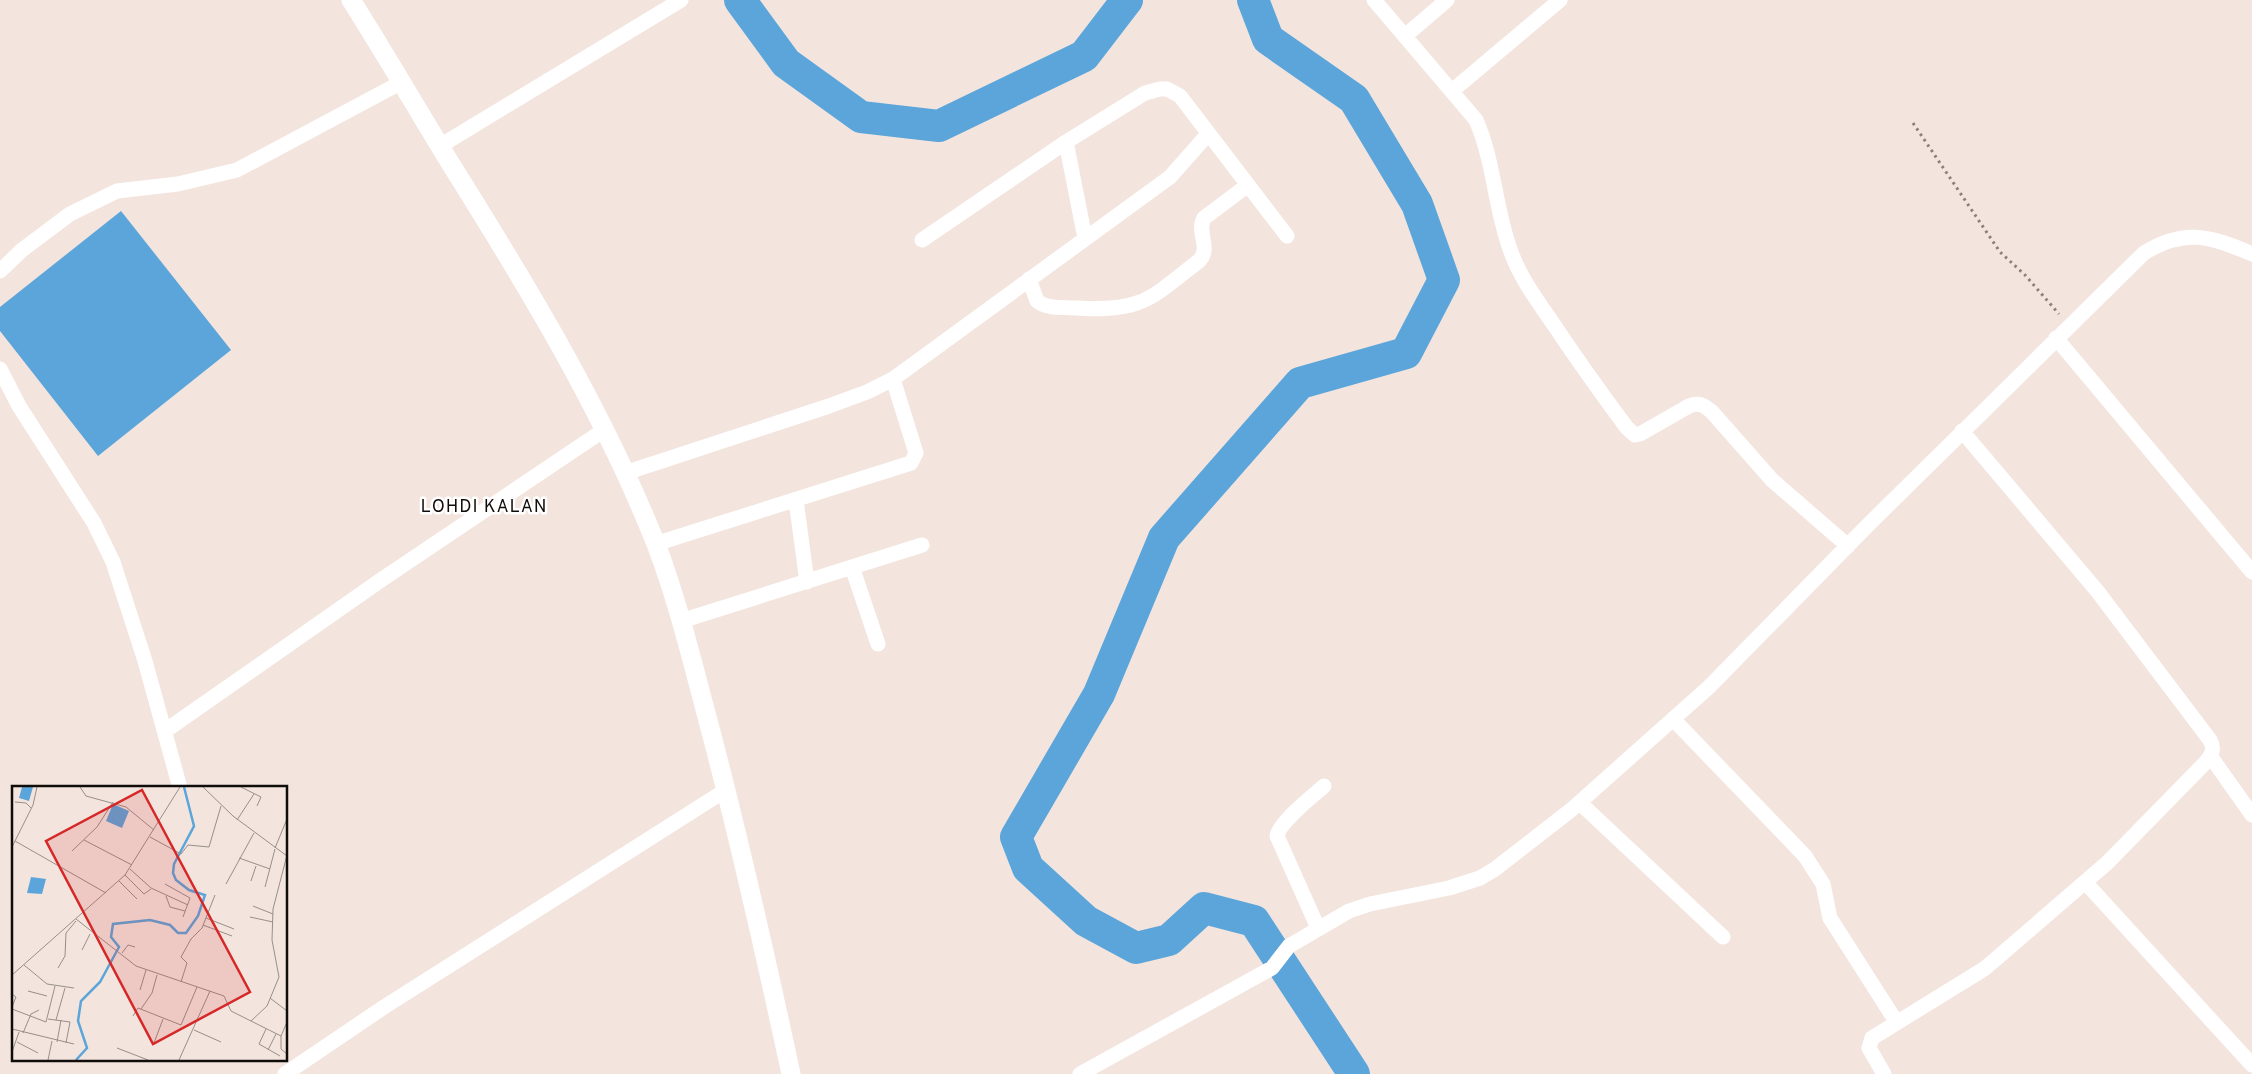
<svg xmlns="http://www.w3.org/2000/svg" width="2252" height="1074" font-family="Overpass,sans-serif">
	<style>
		.water { fill: #5ba5da }
		.lines { fill: none; stroke-linecap: round; stroke-linejoin: round }
		.river { stroke: #5ba5da; stroke-width: 32 }
		.path { stroke: #89807b; stroke-width: 3; stroke-dasharray: 2.5 4; stroke-linecap: butt }
		.minor { stroke: #fff; stroke-width: 15 }
		.tertiary { stroke: #fff; stroke-width: 19 }
		.labels { text-anchor: middle; dominant-baseline: central; stroke-width: 5; stroke-linejoin: round; paint-order: stroke }
		.quarter-label { font-size: 18px; letter-spacing: 1px; fill: #100c09; stroke: #fff }
		.inset-river { fill: none; stroke: #5ba5da; stroke-width: 2.5 }
		.inset-road { fill: none; stroke: #988e89; stroke-width: 1 }
		.view { fill: #d62828; fill-opacity: 0.15; stroke: #d62828; stroke-width: 2.5 }
		.inset-edge { fill: none; stroke: #100c09; stroke-width: 2.5 }
	</style>
	<rect width="100%" height="100%" fill="#f3e5de"/>
	<path class="water" d="M121,211L231,350L98,456L0,331V307Z"/>
	<g class="lines">
		<path class="river" d="M740,0L786,63L861,117L939,126L1084,56L1127,0
			M1253,0L1268,39L1354,99L1417,204L1444,280L1406,353L1300,383L1164,538L1099,694L1016,837L1028,868L1086,921L1136,948L1169,940L1204,908L1254,921L1354,1074"/>
		<path class="path" d="M1913,123L2000,252L2025,275L2059,314"/>
		<path class="minor" d="M1374,0L1476,120C1494,161 1495,208 1510,249C1519,276 1536,299 1552,322C1576,358 1601,393 1627,428L1635,435L1640,434L1689,406C1699,402 1704,405 1712,412L1772,480L1848,546
			M1405,36L1447,0
			M1452,91L1560,0
			M1066,142L1085,238
			M440,146L681,0
			M922,240L1066,142L1145,93L1160,89H1167L1180,96L1287,236
			M0,271L22,250L70,214L117,191L178,184L237,170L402,82
			M1029,279L1037,301C1047,309 1062,307 1075,308C1142,312 1149,300 1200,260C1211,247 1196,232 1204,218L1248,185
			M2056,338L2252,572
			M0,369L19,406L94,523L113,562L145,661L180,788
			M625,473L829,406L867,392L893,379L1170,177L1208,134
			M796,500L807,582
			M655,544L911,463L916,453L893,379
			M852,567L878,644
			M681,621L922,545
			M1673,719L1805,856L1823,884L1830,918L1897,1023
			M165,731L381,580L604,430
			M2211,757L2252,815
			M1580,803L1723,937
			M2085,882L2252,1065
			M1318,928L1277,836C1280,821 1312,797 1324,786
			M285,1074L384,1007L726,790
			M1080,1074L1272,968L1289,946L1349,911L1370,904L1449,888L1480,878L1495,869L1571,810L1709,687L1868,525L2144,253C2184,228 2211,236 2252,254
			M1884,1074L1869,1048L1872,1038L1984,969L1997,958L2107,863L2205,763C2212,755 2215,749 2210,740L2098,592L1962,431"/>
		<path class="tertiary" d="M351,0C386,55 418,111 452,166C528,287 603,411 656,544C677,599 691,657 706,713C738,833 765,953 791,1074"/>
	</g>
	<g class="labels">
		<g class="quarter-label">
			<text x="484" y="507">LOHDI KALAN</text>
		</g>
	</g>
	<g transform="translate(12 786)">
		<rect width="275" height="275" fill="#f3e5de"/>
		<path d="M10,1H21L17,15L7,12ZM101,18L117,25L110,42L94,35ZM19,91L34,93L30,108L15,107Z" fill="#5ba5da"/>
		<path class="inset-river" d="M64,274L75,262L66,235L69,215L88,196L107,161L99,151L101,138L138,134L158,139L166,147H174L186,130L193,109L177,104L164,94L161,87L162,78L182,40L172,1"/>
		<path class="inset-road" d="M68,1L74,10L114,21L142,44M191,1L221,30L275,70M229,1L249,11L245,20M3,16L14,17L19,22M225,34L242,8M138,51L169,68L176,59L197,61L209,20M72,54L120,79M3,55L94,107M0,61L21,19L25,1M263,62L275,33M60,65L85,41L101,16M227,72L258,83M118,83L139,102L176,119M113,89L132,108L139,103M107,95L125,113M239,95L244,80M153,98L178,112L171,131M214,98L242,47M253,101L263,63M154,110L158,121L173,125M241,120L261,128M238,131L261,136M194,132L222,143M64,133L124,180L212,210L219,225L269,250V263L275,268M191,139L220,150M70,164L78,148M110,167L116,159L123,161M12,179L35,198L62,202M46,182L53,170L54,147L64,135M0,189L113,89L168,1M169,196L175,177L169,171L179,153L190,142L203,109M128,204L134,184M16,205L35,210M0,208L4,211L0,221M258,212L275,225M0,223L34,236L43,200M129,223L140,207L145,189M121,230L126,222L169,239L185,201M36,233L58,236L54,257M44,234L53,202M239,235L255,220L267,191L260,154L261,123L275,69M0,243L62,258M254,243L247,258L268,270M182,244L209,256M11,247L19,228L27,224M269,250L275,236M5,256L26,267M45,256L49,234M142,257L151,233M105,262L136,274M256,264L264,248M0,266L7,246M36,274L40,255M167,274L198,205"/>
		<path class="view" d="M130,4L238,206L141,258L34,55Z"/>
		<rect width="275" height="275" class="inset-edge"/>
	</g>
</svg>
